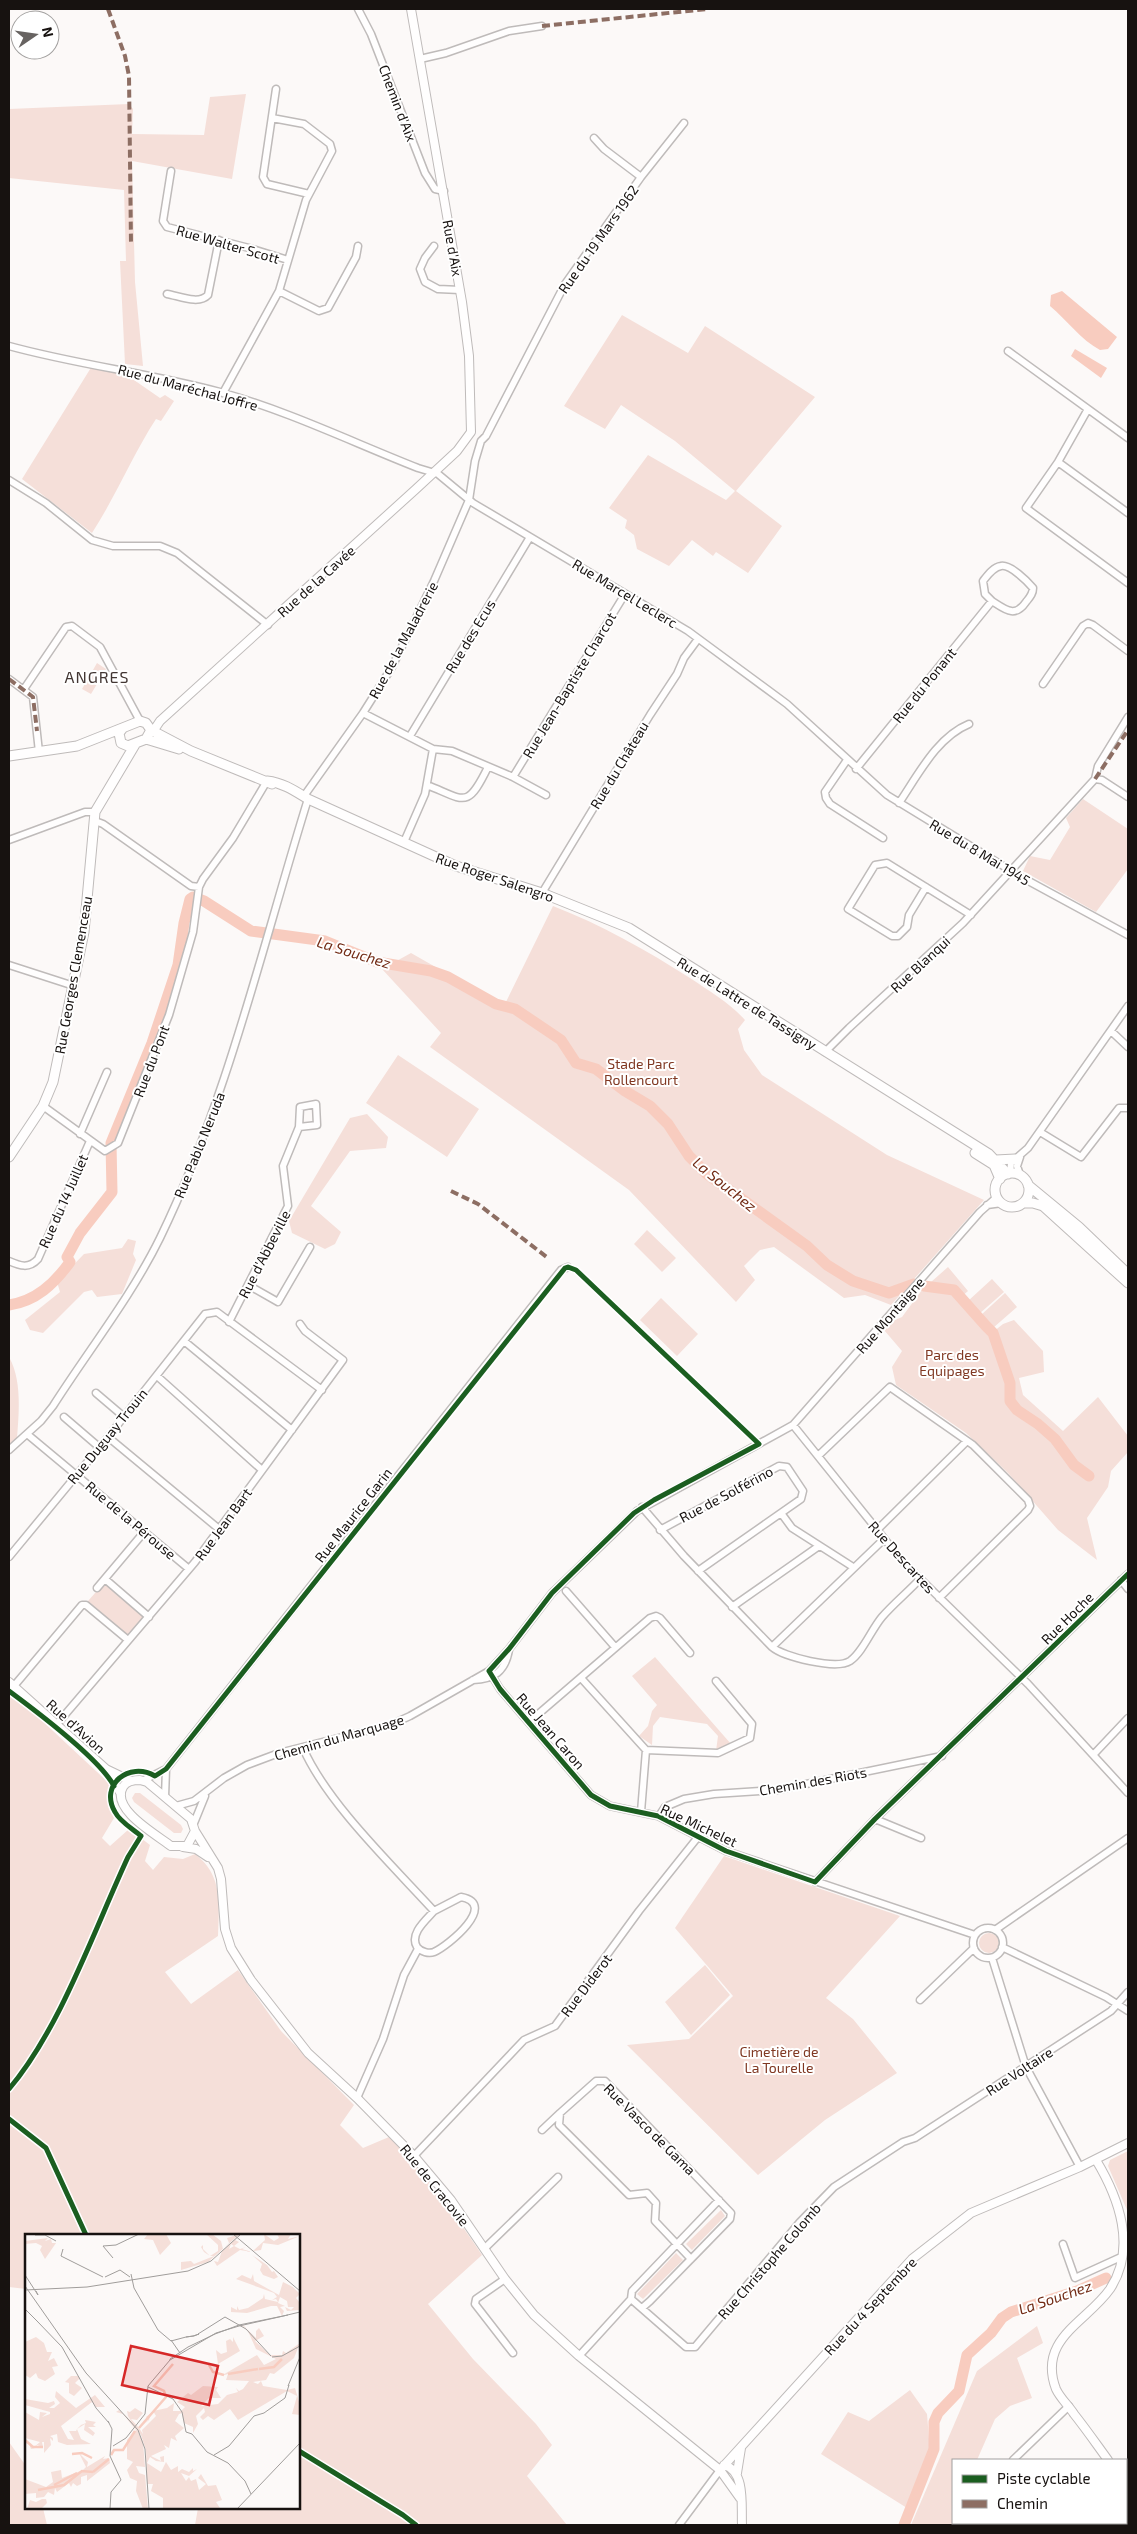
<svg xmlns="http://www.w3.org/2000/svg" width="1137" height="2534" font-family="'Exo 2',sans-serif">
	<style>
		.green { fill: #f5dfd9 }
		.water { fill: #f8ccbf }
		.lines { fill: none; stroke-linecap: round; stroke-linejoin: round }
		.river { stroke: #f8ccbf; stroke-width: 11 }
		.minor-casing { stroke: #bfbbba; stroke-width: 9 }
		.tertiary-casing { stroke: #bfbbba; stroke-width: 10 }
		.secondary-casing { stroke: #bfbbba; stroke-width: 11 }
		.minor { stroke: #fffefe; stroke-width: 6 }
		.tertiary { stroke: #fffefe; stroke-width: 8 }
		.secondary { stroke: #fffefe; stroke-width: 9 }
		.quiet { stroke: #8d6e63; stroke-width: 4; stroke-dasharray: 8 4; stroke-linecap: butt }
		.cycleway-casing { stroke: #fff; stroke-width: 8 }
		.cycleway { stroke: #1b5e20; stroke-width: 5 }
		.labels { text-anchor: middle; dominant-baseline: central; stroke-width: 4; stroke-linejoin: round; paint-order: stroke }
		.street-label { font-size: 14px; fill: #171210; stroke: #fff }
		.park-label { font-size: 14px; fill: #803822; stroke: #fff }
		.water-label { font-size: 15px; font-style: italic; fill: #722b15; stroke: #fff }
		.quarter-label { font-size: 16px; letter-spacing: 1px; fill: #433734; stroke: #fff }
		.inset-river { fill: none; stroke: #f8ccbf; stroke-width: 2.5 }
		.inset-road { fill: none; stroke: #a09d9b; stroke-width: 1 }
		.view { fill: #d62828; fill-opacity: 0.15; stroke: #d62828; stroke-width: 2.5 }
		.inset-edge { fill: none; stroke: #171210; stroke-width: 2.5 }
	</style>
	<rect width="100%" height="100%" fill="#fcf9f8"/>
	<path class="green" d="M246,94L232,179L132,161L135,282L143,366L125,364L120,261H126L124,190L9,178V109L129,104L133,109L132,134L204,135L210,97Z
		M622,315L688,353L705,326L815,397L736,491L782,526L748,573L716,552L713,556L692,540L669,566L637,549L634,535L625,528L627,520L609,508L648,455L726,500L735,491L675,441L621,405L605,429L564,406Z
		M92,366L121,371L160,398L165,395L174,401L161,421L156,419C132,456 116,496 92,533L22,479Z
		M97,663L106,669L91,694L82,689Z
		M1083,799L1128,829V869L1096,912L1023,871L1030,856L1050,860L1070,827L1066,818Z
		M553,906C602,925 646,950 690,978C709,991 729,1002 745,1020L738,1029L744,1050L762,1075L887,1155L984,1200L891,1305L865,1295L844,1298L774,1247L760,1250L744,1266L755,1280L736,1302L629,1190L430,1047L441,1033L382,969L411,953L504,1006Z
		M398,1055L479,1109L447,1157L366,1103Z
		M367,1114L388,1137L386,1148L350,1151L311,1206L341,1232L335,1244L325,1249L292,1233L289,1221L350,1118Z
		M647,1230L676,1258L662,1272L634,1244Z
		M128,1239L136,1241L133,1254L136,1260L122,1294L97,1297L92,1290L84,1292L43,1333L30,1330L25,1320L60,1292L57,1282L84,1254L122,1248Z
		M948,1267L968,1291L961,1297L993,1332L1003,1324L1014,1320L1043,1351L1044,1372L1019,1378L1023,1395L1063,1431L1098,1397L1128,1436V1452L1111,1471L1108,1487L1087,1518L1097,1560L1058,1530L1008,1473L966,1433L896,1385L892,1367L902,1351L884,1330L895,1320L902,1317L922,1290Z
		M992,1279L1004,1292L979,1314L968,1301Z
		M1005,1293L1017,1307L993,1328L981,1315Z
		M661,1298L698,1334L677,1356L640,1320Z
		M9,1357C22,1380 19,1412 17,1438L10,1445Z
		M107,1583L143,1614V1619L129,1635L126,1636L89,1605L88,1601L103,1584Z
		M655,1657L731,1744L716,1751L718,1736L707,1724L660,1717L653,1726L652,1745L639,1736L648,1726L652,1711L657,1705L632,1676Z
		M9,1690L111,1785L108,1799L114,1818L102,1838L110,1846L129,1829L150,1845L145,1861L153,1870L164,1857L183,1859L195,1854C223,1875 219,1904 218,1936L165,1972L191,2004L238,1970L281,2031L354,2105L340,2125L363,2148L389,2137C424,2172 454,2213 482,2255L428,2304L473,2359L536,2424L552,2445L527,2476L567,2525H195L198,2508H299V2235H26V2289L9,2287Z
		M135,1793H140L181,1825L183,1829L181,1833H174L134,1802L132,1798Z
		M724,1856L900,1916L826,1998L853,2019L897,2073L825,2120L758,2175L627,2045L689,2039L733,1996L675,1928Z
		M979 1943a10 10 0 1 1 20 0a10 10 0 1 1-20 0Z
		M705,1965L730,1995L691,2035L665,2002Z
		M1128,2151V2224L1127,2210L1108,2166L1110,2160Z
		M721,2210L725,2216L692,2250L686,2244Z
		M676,2253L683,2260L643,2299L637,2294Z
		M1037,2326L1043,2343L1017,2358L1032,2398L1010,2406L995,2419L977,2460H953V2523H971V2525H911L977,2371Z
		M910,2390L927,2414L930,2451L907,2508L821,2454L848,2412L869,2421Z
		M9,2442L26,2466V2508H43L47,2525H9Z"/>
	<path class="water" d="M1062,291L1117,337L1108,349L1100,350C1081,340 1067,320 1050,306L1051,295Z
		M1075,349L1107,368L1101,378L1071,356Z"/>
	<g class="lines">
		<path class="river" d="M924,1286L954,1290L986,1326L993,1333L1010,1383V1401L1017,1410L1038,1424L1055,1439L1074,1465L1089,1476
			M9,1305C36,1301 54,1284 70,1262L67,1257L80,1233L112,1192L111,1143L152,1043L178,965L184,923L190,899L193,897L204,901L251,931L325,941L377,962L431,971L448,977L496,1004L515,1009L561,1040L576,1063L596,1069L625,1091L650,1106L668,1124L689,1156L707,1174L807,1246L827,1265L853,1281L889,1293L914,1284
			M904,2525L934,2449V2422L938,2413L959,2391L967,2355L991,2333L1002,2318L1011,2312L1077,2291L1106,2278"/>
		<g class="minor-casing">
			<path id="minor" d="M358,9L371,34L425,173L435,189L444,191
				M420,59L446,53L509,31L542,26
				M276,89L263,177L267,184L309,194
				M594,138L604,149L641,177
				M171,171L163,221L167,227L249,248L288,260
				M434,246L425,258L420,269L425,282L438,289L460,290
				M279,291L319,311L328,308L356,257L358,246
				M167,294C179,296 199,305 208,295L219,240
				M9,346C78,365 150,373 220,392C288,411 352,442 418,468L438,474L473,503L688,631L787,704L887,795L1023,878L1128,935
				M1008,351L1128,438
				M223,393L279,291L306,200L332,151L330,144L304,124L272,118
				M1088,409L1058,462L1026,508L1128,583
				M481,441L486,436L565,284L641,177L684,123
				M1058,462L1128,513
				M9,480L46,503L92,540L113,546H160L177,553L268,625
				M9,679L33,697L39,752
				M1043,684L1083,626L1088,623L1093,625L1128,651
				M24,689L66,627L72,626L100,647L140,721
				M363,713L433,749L452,751L513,777L546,795
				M410,736L530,537
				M847,760L825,792L826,798L830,804L883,838
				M856,769L992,601C1006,610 1015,618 1026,602C1030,597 1033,594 1033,588C1027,581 1010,564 1001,566C993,567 987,576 983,581L985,594L992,601
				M513,777L625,594
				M1095,779L1098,766L1128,717
				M427,785C465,800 467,810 488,767
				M304,796L363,713L392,667L434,581L469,500L475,461L481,441
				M899,803C918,775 937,737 969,724
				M95,821L103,824L191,886L199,887
				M9,840L85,812H95
				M404,842L425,794L433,749
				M926,887L909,915L907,927L898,936H892L848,909L875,865L887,863L971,915
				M542,893L650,715L677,674L684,658L698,639
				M9,965L74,986
				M1111,1031L1128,1047
				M825,1052L849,1028L963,923L1095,779L1102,780L1128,797
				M43,1106L105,1151L118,1143L169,1015L193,932L199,887L203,879L233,838L267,781
				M1040,1132L1081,1157L1119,1108H1128
				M80,1134L107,1072
				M1010,1174L1011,1163L1028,1148L1128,1006
				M1020,1175L1017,1166L1020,1157
				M987,1205L1002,1203
				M9,1261C20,1266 29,1269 38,1259L90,1141
				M248,1285L278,1302L310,1247
				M229,1322L288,1206L283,1166L299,1127L300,1107L316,1104L317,1125L299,1127
				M184,1341L292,1430
				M157,1376L262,1470
				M96,1393L123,1416
				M64,1417L99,1447
				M793,1425L903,1562L1028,1684L1128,1793
				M27,1434L189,1569
				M108,1437L219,1529
				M9,1450L41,1421L53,1406C88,1351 131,1297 160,1238C228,1098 262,947 308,799
				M818,1456L890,1387L973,1445L1028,1500L1030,1506L1028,1510L939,1598
				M642,1507L684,1556L772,1647C784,1657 836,1670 850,1661C863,1652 871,1630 882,1617C893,1604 908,1592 920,1579
				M781,1513L792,1528L853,1567
				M660,1530L779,1466L787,1467L803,1491L801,1499L698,1571
				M877,1530L967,1441
				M9,1557L108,1437L205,1314L217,1312L322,1390
				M105,1579L149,1617
				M1121,1580L1128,1589
				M97,1588L145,1531
				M566,1591L615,1647
				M732,1607L819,1546
				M772,1647L884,1539
				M489,1671L500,1689L591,1795L610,1806L658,1816L726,1851L975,1935
				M581,1678L646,1750L718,1753L750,1738L752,1724L716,1681
				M473,1680C494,1679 505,1672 509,1650
				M14,1686L82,1605H86L128,1640
				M529,1722L650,1618L656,1616L660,1618L690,1653
				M57,1724L195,1562L343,1360L305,1331L300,1324
				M303,1748C327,1803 393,1866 434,1911L461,1897C499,1904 448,1946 434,1952C429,1954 421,1952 417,1947C409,1934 426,1920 434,1911
				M1094,1754L1128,1718
				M144,1780L166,1769L561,1270L568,1267
				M165,1797L166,1769
				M176,1806L194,1801L224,1778L247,1765L279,1753L390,1725L410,1716L489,1671L509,1649L552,1593L637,1511L793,1425L980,1212L997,1197
				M641,1812L646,1750
				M659,1816L665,1807L684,1799L714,1794L777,1790L942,1756
				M875,1819L921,1838
				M194,1823L205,1796
				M815,1882L875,1819L1128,1574
				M973 1943a15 15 0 1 1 30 0a15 15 0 1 1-30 0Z
				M995,1930L1128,1838
				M1002,1947L1106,1997L1128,2011
				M992,1958L1026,2067L1080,2167
				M920,2000L974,1948
				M357,2098L383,2039L404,1975L418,1949
				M542,2130L560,2113
				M414,2156L524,2040L555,2026L639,1911L698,1837
				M1063,2244L1075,2278L1121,2257
				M485,2248L558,2177
				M505,2279L476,2299L475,2304L513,2353
				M631,2299L632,2291L719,2200
				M642,2308L650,2301L688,2262L693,2257L730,2219L731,2213L605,2081H596L560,2113L559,2125L629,2195L647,2193L656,2203L655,2221L691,2259
				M579,2356L631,2299L686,2347H695L800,2222L834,2187L903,2142L915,2138L1111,2011L1128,1992
				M1013,2460L1069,2406
				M679,2525L720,2470
				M1047,2525L1050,2523"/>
		</g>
		<g class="tertiary-casing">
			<path id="tertiary" d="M154,730L160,721L416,489L457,451L471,432L469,356L462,302L411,9
				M9,1682L106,1769L131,1781
				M106,1769L121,1794
				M140,1780L147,1782L191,1819L195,1831L187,1846H171C157,1835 110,1809 123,1787C126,1781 133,1780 140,1780Z
				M195,1831L218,1868L221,1879L225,1929L231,1948L251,1980L308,2053L357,2098L414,2156L451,2200L505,2279L534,2315L579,2356L720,2470L740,2498
				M183,1847L196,1849L208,1857
				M1096,2160C1119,2198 1137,2248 1110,2289C1087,2322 1037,2339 1056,2389C1060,2398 1069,2406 1074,2414C1086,2429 1097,2445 1108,2460
				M724,2465C746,2471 741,2506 742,2525
				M720,2470L912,2259L971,2213L1080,2167L1128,2143
				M737,2473L741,2448
				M1126,2486L1128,2489"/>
		</g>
		<g class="secondary-casing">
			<path id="secondary" d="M123,728L119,733L121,743L128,746L146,739L151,730
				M151,730L191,751L272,784
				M146,739L179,749
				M9,756L77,746L140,721L146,723L151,730
				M267,781C284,783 295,791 308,799L456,866L542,893L629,928L989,1154L1008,1174
				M975,1153L994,1165L1000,1179
				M9,1157L43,1106L53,1082L84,932L95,812L136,743
				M996,1160L1015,1159
				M995 1190a17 17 0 1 1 34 0a17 17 0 1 1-34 0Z
				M1028,1185L1079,1227L1128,1274
				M1023,1203H1033L1043,1206L1128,1283"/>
		</g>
		<use href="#minor" class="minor"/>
		<use href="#tertiary" class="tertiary"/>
		<use href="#secondary" class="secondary"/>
		<path class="quiet" d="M108,9L125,56L129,76L131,244
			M542,26L707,9
			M9,679L33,697L37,731
			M1095,779L1128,730
			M451,1191L478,1204L548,1258"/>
		<g class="cycleway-casing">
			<path id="cycleway" d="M9,1691C36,1711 99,1758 114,1786
				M9,2089C60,2029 94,1930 128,1857L141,1836C133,1829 120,1822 115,1812C99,1785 129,1761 155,1776L166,1769L565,1268L568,1267L576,1270L759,1444L654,1500L634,1513L552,1593L509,1649L489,1671L500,1689L591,1795L610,1806L658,1816L726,1851L815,1882L875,1819L1128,1574
				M9,2119L46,2148L86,2235
				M299,2451L403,2515L416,2525"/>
		</g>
		<use href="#cycleway" class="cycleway"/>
	</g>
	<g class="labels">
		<g class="street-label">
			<text transform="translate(398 103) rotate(69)">Chemin d'Aix</text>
			<text transform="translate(598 239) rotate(-55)">Rue du 19 Mars 1962</text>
			<text transform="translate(228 244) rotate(16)">Rue Walter Scott</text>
			<text transform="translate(453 248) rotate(80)">Rue d'Aix</text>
			<text transform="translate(188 387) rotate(15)">Rue du Maréchal Joffre</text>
			<text transform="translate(316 581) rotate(-42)">Rue de la Cavée</text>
			<text transform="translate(625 593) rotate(31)">Rue Marcel Leclerc</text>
			<text transform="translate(470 636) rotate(-59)">Rue des Ecus</text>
			<text transform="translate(403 640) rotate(-62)">Rue de la Maladrerie</text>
			<text transform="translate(569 685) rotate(-59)">Rue Jean-Baptiste Charcot</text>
			<text transform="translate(924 685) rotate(-51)">Rue du Ponant</text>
			<text transform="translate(619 765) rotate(-59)">Rue du Château</text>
			<text transform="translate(980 852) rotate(31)">Rue du 8 Mai 1945</text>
			<text transform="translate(495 877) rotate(19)">Rue Roger Salengro</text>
			<text transform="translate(920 964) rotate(-43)">Rue Blanqui</text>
			<text transform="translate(73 975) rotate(-80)">Rue Georges Clemenceau</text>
			<text transform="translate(747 1003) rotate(32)">Rue de Lattre de Tassigny</text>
			<text transform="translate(151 1061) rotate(-69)">Rue du Pont</text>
			<text transform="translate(199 1145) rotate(-68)">Rue Pablo Neruda</text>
			<text transform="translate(63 1201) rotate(-66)">Rue du 14 Juillet</text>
			<text transform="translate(264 1254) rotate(-63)">Rue d'Abbeville</text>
			<text transform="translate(890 1315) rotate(-49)">Rue Montaigne</text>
			<text transform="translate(107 1436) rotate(-51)">Rue Duguay Trouin</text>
			<text transform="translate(726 1494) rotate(-28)">Rue de Solférino</text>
			<text transform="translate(353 1515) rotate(-52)">Rue Maurice Garin</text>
			<text transform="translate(131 1520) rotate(40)">Rue de la Pérouse</text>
			<text transform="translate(223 1524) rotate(-54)">Rue Jean Bart</text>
			<text transform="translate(902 1557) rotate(48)">Rue Descartes</text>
			<text transform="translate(1067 1618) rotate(-45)">Rue Hoche</text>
			<text transform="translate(76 1726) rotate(42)">Rue d'Avion</text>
			<text transform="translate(551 1731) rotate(49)">Rue Jean Caron</text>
			<text transform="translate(339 1737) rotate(-16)">Chemin du Marquage</text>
			<text transform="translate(813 1781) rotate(-10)">Chemin des Riots</text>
			<text transform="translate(699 1825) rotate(25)">Rue Michelet</text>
			<text transform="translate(586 1985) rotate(-53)">Rue Diderot</text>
			<text transform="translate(1019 2071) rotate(-33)">Rue Voltaire</text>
			<text transform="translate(650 2129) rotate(45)">Rue Vasco de Gama</text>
			<text transform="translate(435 2185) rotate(51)">Rue de Cracovie</text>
			<text transform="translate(769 2261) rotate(-49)">Rue Christophe Colomb</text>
			<text transform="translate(870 2306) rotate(-47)">Rue du 4 Septembre</text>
		</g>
		<g class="park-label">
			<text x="641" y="1063">Stade Parc<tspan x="641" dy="16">Rollencourt</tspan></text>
			<text x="952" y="1354">Parc des<tspan x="952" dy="16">Equipages</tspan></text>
			<text x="779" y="2051">Cimetière de<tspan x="779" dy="16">La Tourelle</tspan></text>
		</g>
		<g class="water-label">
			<text transform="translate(354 952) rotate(17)">La Souchez</text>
			<text transform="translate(725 1184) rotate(39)">La Souchez</text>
			<text transform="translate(1055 2297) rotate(-19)">La Souchez</text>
		</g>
		<g class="quarter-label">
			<text x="97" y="676">ANGRES</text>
		</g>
	</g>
	<g transform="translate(25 2234)">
		<rect width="275" height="275" fill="#fcf9f8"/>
		<path d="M123,0H141L146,9L135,21L128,6L119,5ZM181,0H187L196,7L198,15L204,9L202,4L215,0L183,28L156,36V28L166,27L169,30L189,22H185L179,18L176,13L178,11V15L185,22L193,17V11ZM216,0L210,6L214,8L209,12L206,10L204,15L209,12L215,15L221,13L217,15L227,18L215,16L192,32L189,27L193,28L197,17ZM239,0L249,7L254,4L252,0H266L263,5L275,2L253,11L238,9L236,16L228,17L240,6ZM23,4L20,7L26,5L27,9H31L20,25L15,16L17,12L11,9L0,10V7ZM227,21L242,31L247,38L249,37L253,43L249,45L238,41L235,36L237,30ZM228,40L229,47L254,61L258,48L268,53L275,60L271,64L275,69V76L262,77L260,73L266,76L269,73H263L262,67L255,63L253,69L260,72L255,73L259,77L257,82L252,72H246L222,79L206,78V73L212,76V72L214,76L223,74L238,64L239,60L240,65L253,68L251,65L247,66L252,63L249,59L211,45L217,41L226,45ZM216,91H218L231,104V97L234,94L239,102L230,107L245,121H257L258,117L261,119L275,109L269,124L249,140L245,139L241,146L228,148L233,150L236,147L238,152L262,156L270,154L275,171V181L267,180L272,162L262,157L213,186L205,175L189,186L183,182L178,186L175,183L180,178L179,174L171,182L173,190L168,199V193L159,189L157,179L154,180L150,187L159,194L150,202L152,207L146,204L144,214L139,211L141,215L126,222L136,227L135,223L139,222V228L131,227L125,223L122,229L136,238L141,228L146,236L153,232V238L157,235L164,238L168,234V237L172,235L164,242L156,239L161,247L164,243L166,247L171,245L174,256L181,250L173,244L176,240L183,252L191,251L197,266L191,268L195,274L138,275V264L126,257L128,250H122L121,216L116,201L100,178L103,182L102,177L105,178L110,174L118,179L112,186L106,185L114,194L123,186L121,183L126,179L124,186L114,194L118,200L117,196L131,182L128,177L142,174L149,169L148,177H156L160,173L152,168L163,159L166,161L178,152L193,153L191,156L196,164H184L176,172L193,170L202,161L213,158L211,154L214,157L218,155L224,147L201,146L203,140L196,142L232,121L239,131L251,125L231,115L222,95ZM11,103L19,109L22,118H27L23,127L29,124L33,132L27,133L30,140L20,147L13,144L11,139L5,144L0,141V108ZM208,103L215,117L193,130L191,116L196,120L202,118L201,107L205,105L208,108ZM46,142H53L55,144L50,149L57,154L49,162L44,159V149L40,148ZM31,157L51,174L70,161L80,173H71L67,168L36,192L43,205L49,206L44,197H51L52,195L56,191L61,189L60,186L71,188L68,191L71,193H63L70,199L68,202L59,196L60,190L52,195L56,205L66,210L42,211L33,208L32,200L25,202L28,204V207L25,204L26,211L19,219V208H17L18,213L12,211L10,214L6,215L4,210L0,209V206L9,213L15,208L0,204V178L14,186L15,178L22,179L17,183L25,180V178L0,171V165L23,169L29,167L30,170L24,174H29L35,169L30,163ZM94,176L102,183L107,188L111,193L118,208L120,233L111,232L114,239L120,241L123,275H118L111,257L112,247L105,244L102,236L108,228L102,225V206L111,196L98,180L91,178ZM54,219L63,228L62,233L80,222L78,225L84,224L85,229L62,247V241L56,243V250L52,252L48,249L46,253L44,249L32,258L30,254L29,261L23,258L19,263L11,264V259L0,260V245L21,253L28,248L26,238L36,236L37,244L58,236L61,233ZM17,265H21L22,269L16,275H2L5,266L11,268Z" fill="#f5dfd9"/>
		<path class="inset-river" d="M184,131L188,138L199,141M234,135L249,133L257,125M203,140L233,135M114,194L141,163L139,157L129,152L148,130M0,206L8,213H18M47,220L57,219L67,224M86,221L89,216H98L110,197M68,238L84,225M29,251L52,239M13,256L39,251L57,237L68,238"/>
		<path class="inset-road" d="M208,0L275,57M10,1H20L31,7M38,15L36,22L78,43M88,24L78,12L91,11L114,0M106,40L109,54L133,96L146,107L161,103M0,41L13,61L11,57M80,43L95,36L105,43M0,52L61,139L113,196L120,215L124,275M0,56L62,53L163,37L186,27L216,0M0,75L12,87M263,81L214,91L190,100L163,113L145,125V126L191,99L214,92L254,83L275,78M200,83L221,95L246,122M12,87L37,113L71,174L84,189M173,100L200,83M174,100L168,102L161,103L169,102ZM146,106L155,119M247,123L257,122L275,112M123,152L145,126M263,152L275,123M123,153L148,165L157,178L161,198L167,200L182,218L203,229L220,247L226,260M83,187L87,195L85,222L96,246L86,258L85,275M88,212L101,204L120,180L123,152M189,221L204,212L229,182L239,179L260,164L264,151M212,275L275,209"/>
		<path class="view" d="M106,112L193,132L184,171L97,151Z"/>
		<rect width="275" height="275" class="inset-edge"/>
	</g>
	<rect width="1137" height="2534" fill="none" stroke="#171210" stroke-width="20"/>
	<rect x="952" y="2459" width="175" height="65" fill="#ffffff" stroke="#a2a09f"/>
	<rect x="962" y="2475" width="25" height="8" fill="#1b5e20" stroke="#a2a09f"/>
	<text x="997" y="2484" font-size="15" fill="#171210">Piste cyclable</text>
	<rect x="962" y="2500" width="25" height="8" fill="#8d6e63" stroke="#a2a09f"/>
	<text x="997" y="2509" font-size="15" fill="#171210">Chemin</text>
	<g transform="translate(35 35) rotate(77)"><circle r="24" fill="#ffffff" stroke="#a2a09f"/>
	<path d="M0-4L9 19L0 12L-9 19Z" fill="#676361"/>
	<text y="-8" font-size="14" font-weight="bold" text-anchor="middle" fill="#171210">N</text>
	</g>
</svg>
